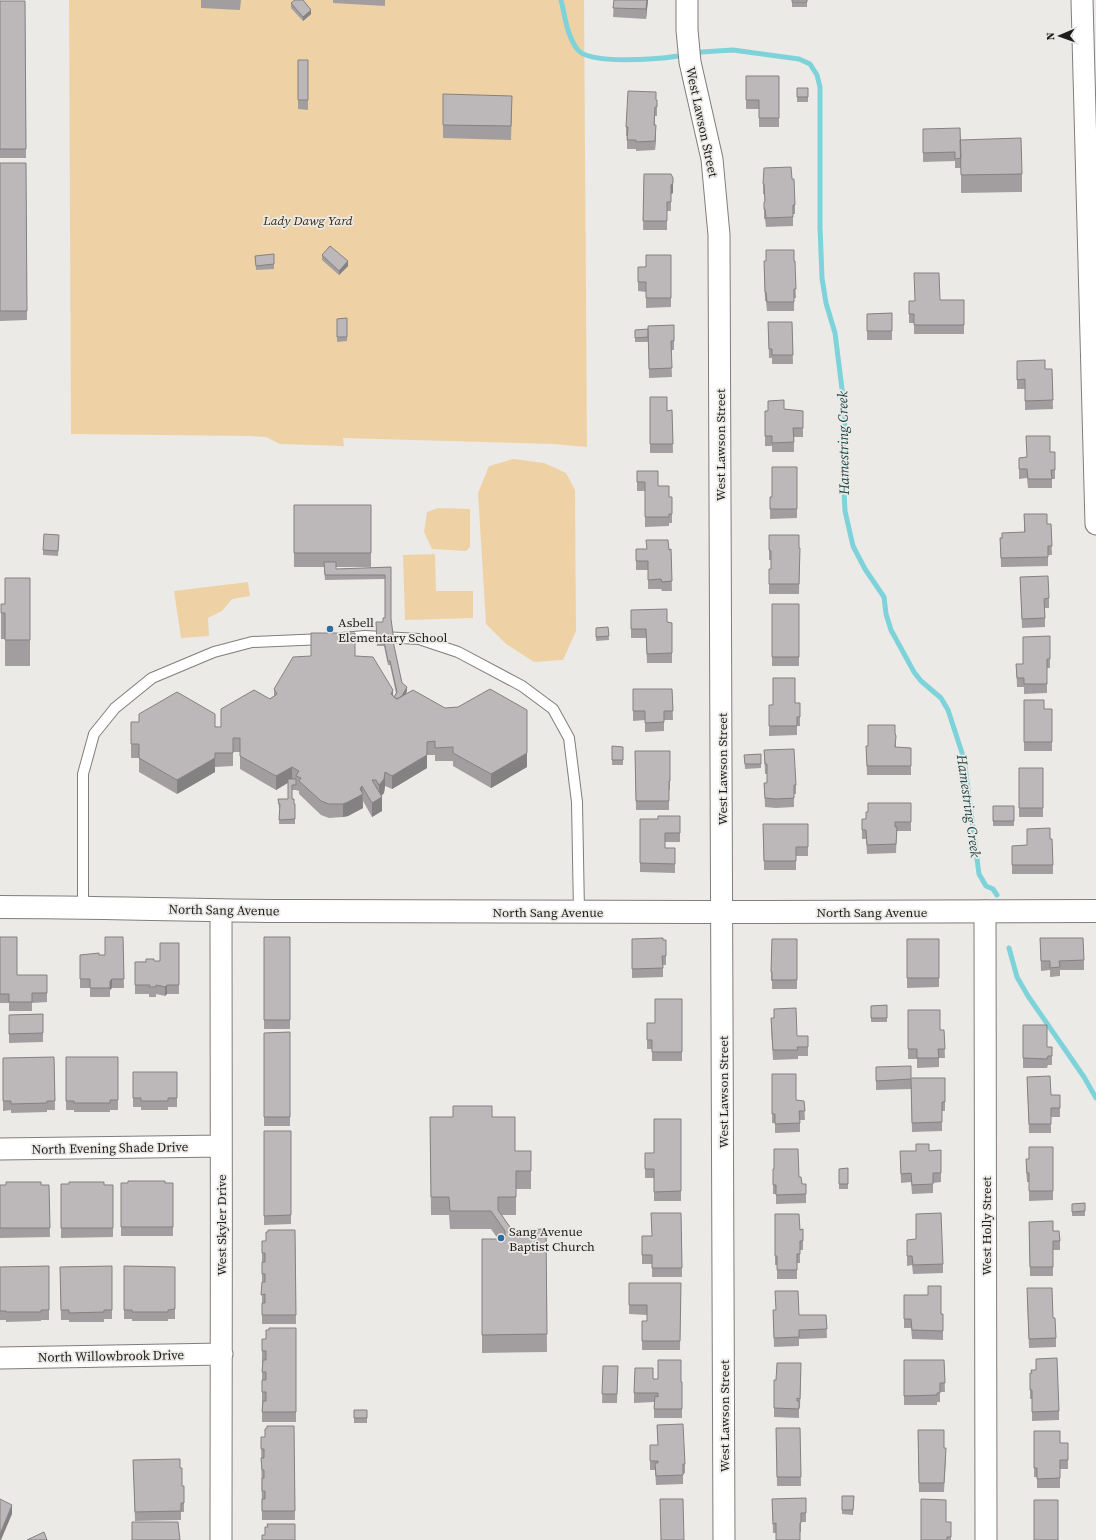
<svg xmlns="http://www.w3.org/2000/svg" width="1096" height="1540" font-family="'Source Serif 4',serif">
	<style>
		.green { fill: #eed2a5 }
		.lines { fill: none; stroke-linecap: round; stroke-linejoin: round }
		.stream { stroke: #7dd3d9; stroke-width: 5 }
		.service-casing { stroke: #807d7a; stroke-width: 12 }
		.minor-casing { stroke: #807d7a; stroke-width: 23 }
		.tertiary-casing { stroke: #807d7a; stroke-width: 24 }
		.service { stroke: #fff; stroke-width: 10 }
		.minor { stroke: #fff; stroke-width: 21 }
		.tertiary { stroke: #fff; stroke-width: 22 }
		.wall { fill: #a29ea0 }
		.shaded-wall { fill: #848182 }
		.building { fill: #bcb8ba; stroke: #848182 }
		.poi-dot { fill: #296da2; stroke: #eceae6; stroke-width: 1.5 }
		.labels { text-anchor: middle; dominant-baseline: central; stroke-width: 3.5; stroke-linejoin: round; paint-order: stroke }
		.street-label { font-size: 13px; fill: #1e1d1c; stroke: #eceae6 }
		.park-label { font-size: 13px; font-style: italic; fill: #3a2b11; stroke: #eceae6 }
		.poi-label { font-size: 13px; fill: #1e1d1c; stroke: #eceae6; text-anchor: start }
		.water-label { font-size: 14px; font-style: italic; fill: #1c4547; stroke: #eceae6 }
	</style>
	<rect width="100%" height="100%" fill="#eceae6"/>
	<path class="green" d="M69,0H584L587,447L553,444L343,438L344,446L280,444L266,437L250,436L71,434Z
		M513,459L544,463L566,473L575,490L576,631L563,660L534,662L506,644L486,624L478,493L489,466Z
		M438,508L470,509V547L466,551L432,549L424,532L427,512Z
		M435,554L436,591H473V618L405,620L403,555Z
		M248,582L250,596L232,599L222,611L208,618L209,636L181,638L174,591Z"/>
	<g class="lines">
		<path class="stream" d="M561,0C565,16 567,37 578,50C590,65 659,59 678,56
			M701,52L733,50L799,59L810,64L817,75L820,87V227L822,278L826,303L835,333L845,413L843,470L845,511L853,546L865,569L884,597L886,614L891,630L914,672L921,681L941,698L948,710L964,759L979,874L986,886L993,889L997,895
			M1009,948L1017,977L1028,996L1084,1077L1096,1098"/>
		<g class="service-casing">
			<path id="service" d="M342,638L365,636L419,639L458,652L522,686L553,709L569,738L577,802L579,912
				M83,907V774L94,734L115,708L152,678L214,652L252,642L324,639"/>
		</g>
		<g class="minor-casing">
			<path id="minor" d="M687,0V30L690,62L712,159L719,235L724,1540
				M1082,0L1096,524
				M221,911C221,1121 222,1330 221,1540
				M985,911L986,1540
				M0,1149L221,1146
				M0,1358L222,1354"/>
		</g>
		<g class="tertiary-casing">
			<path id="tertiary" d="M0,907C101,907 202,911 303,911C567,913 832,912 1096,911"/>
		</g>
		<use href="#service" class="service"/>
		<use href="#minor" class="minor"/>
		<use href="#tertiary" class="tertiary"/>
	</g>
	<path class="wall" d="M201,0H241L240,10L201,8Z
		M333,0H385V6L333,3Z
		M614,0H648L646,19L613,17Z
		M792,0H807V7H792Z
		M0,1H25L26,158H0Z
		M291,3L311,14L303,21L291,8Z
		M298,60H308V110L298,109Z
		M746,76H779V127H759V109H746Z
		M797,88H808V102H797Z
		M443,94L512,109L511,140L443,138Z
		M656,100L657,109V116H655V125L656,135L655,150L636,151V149H627V136H626V127Z
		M923,129L960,149L1022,174V192L961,193V168H955V161L923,162Z
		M0,163H26L27,320L0,321Z
		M644,174L673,178V193L671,194V211H667V230H643Z
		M792,179L795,205V214H793V226L766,227L765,219H764V202H765L764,194H763V184Z
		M766,250L794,261L796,298H794V311H767L766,301H765L764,270L766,261Z
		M322,255L348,266L339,275L322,260Z
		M671,255V307L646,308V292L638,291V267H646Z
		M255,256L274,264V269L256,270Z
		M964,300V334H914V323H909V301Z
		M892,313V340H867V314Z
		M347,318V341L337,342V319Z
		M768,322H792L793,364H772V358H769Z
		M674,325V350H671L672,377L649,378L648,326Z
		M635,330L648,337V342H635Z
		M1017,361L1045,369H1052L1053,409L1025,410V389H1017Z
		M650,397L667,411L672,410L673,453H650Z
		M784,409L803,411V437H794V452H772V446H765V411Z
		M1050,452H1055V479H1052V488H1028L1027,478L1019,479V458L1027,457Z
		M797,467V518L770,519V497H772Z
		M637,471L658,486L669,497H672V523H669V526L645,527V491H637Z
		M294,505H371V567H336V569L391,567V619L394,646L402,683L407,691L406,693L527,767L491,788L453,766V761H435V755H427V768L392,789L385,786L384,793L381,796L382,811L372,817L363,801V808L348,816L343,817L329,818L321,815L299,794V791L296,790H292V799L294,804H295V824H279L280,808H279L278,799H288V783L276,790L240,769V752H233V766L215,767V772L177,794L139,772V758H131V722L221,727L274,696V689L355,656L394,697L396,693L390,665H388L384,646H377L376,627L383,622L385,618V579L325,580L324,567H294Z
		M1024,514L1047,524H1051L1052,555H1048V566L1001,567L1000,538L1024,532Z
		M769,535L800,557L799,594H769V569H771V560H769Z
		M59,540L58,556L43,555V550Z
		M636,549H671L672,591H662L661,589H648V570H636Z
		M1020,577L1049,598V608H1045V627L1022,628Z
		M30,578V666H5V639H1V604H5Z
		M772,604H799V666H772Z
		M631,610L667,622L672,623V663H647L646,638H631Z
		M608,627L609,640L596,641V628Z
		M1050,636V668H1047V693L1024,694V687H1017L1016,664H1023Z
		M633,689H672L673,720H664V731L645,732V720L633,721Z
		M1024,700L1044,709H1052V751H1024Z
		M795,703H800V726H797V735L769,736V705Z
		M895,733L896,745V747L911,748V775H867L866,746H868Z
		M612,746L623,747V765H612Z
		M764,750L796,785V794H794V807L776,808L765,807L764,783H767V774H765Z
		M635,751H670V790H669V810H636Z
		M761,754V768L745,769L744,755Z
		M1019,768H1043V817H1019Z
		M911,803V831H897L896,853L867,854L866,839H862V819H866L868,812Z
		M993,806H1014V826H993Z
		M680,816V842H665V848H675V873L640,872V819H658Z
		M763,824H808V856H796V870H764Z
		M1027,829L1053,865V874H1012V846L1027,845Z
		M0,937L17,975H47V1002L32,1003V1011H9V1003H0Z
		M123,937L124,988H112L110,990V997H90V988H80V955H105Z
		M264,937H290V1029H264Z
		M1040,938L1084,960V970H1060V976L1050,977V970L1041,971Z
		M632,939L666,940V965H663V977L632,978Z
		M772,939H797V989H772V981H771Z
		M907,939H939V987L907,988Z
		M179,943V994H167L165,996L156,994V997H149V994H135V962L160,961Z
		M682,999V1061H652V1049H647V1023H655Z
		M887,1005V1022H871V1006Z
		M774,1009L797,1036H808V1056H798V1059L773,1060L771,1028V1018H774Z
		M908,1010L940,1030H944L945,1058H939V1067L917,1068V1059H908Z
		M43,1014V1042L9,1043V1015Z
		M1023,1025L1047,1047H1052V1065H1048L1047,1068H1023Z
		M290,1032V1126H264V1033Z
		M54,1057L55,1110H47V1112L11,1113V1110L3,1111V1058Z
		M66,1057H118V1110H110V1112H74V1110H66Z
		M876,1067L911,1078H945V1111H942V1131L912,1132L911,1089L876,1090Z
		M133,1072H177V1107H168V1110H141V1107H133Z
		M772,1074L796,1100L804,1101L805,1120H800V1132L775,1133V1123H772Z
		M1027,1077L1051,1095H1060V1117H1051V1133H1029Z
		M430,1117H492L515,1151H531V1189H516V1215H502L512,1230L546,1229L547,1352L482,1353V1239H498L491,1229H450L449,1215H431Z
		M681,1119V1201H654V1178H645V1153H654Z
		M264,1131H291V1224L264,1225Z
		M1053,1147V1200L1029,1201V1182H1027L1026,1168L1029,1159Z
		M900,1151H929L941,1173V1182L933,1183V1193L912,1194L911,1182L901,1183Z
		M848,1168V1189H839V1169Z
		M773,1169L799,1177L802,1184H806V1203L776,1204V1194H773Z
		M121,1183H173V1236H121Z
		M61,1184L113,1185V1237L61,1238Z
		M0,1185H49L50,1237L0,1238Z
		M1085,1203V1216H1072V1204Z
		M681,1213L682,1277H652V1264H642V1236H652Z
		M775,1214L800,1230L803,1229V1250H800V1263H797V1279H777V1265H775Z
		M1029,1222L1053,1231L1060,1241V1250H1053V1276H1030Z
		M295,1230L296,1324H262V1241H266L268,1232Z
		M907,1240L943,1264V1273L913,1274L912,1265L907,1266Z
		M49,1266V1320H41V1321L6,1322V1320H0V1267Z
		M112,1266V1319H104V1322H69V1320H61L60,1267Z
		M124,1266L175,1267V1319H168V1321H132V1319H124Z
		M629,1283H681L680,1350H642V1321H647V1315L629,1314Z
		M904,1295L941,1314H943V1340L912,1339L911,1328H904Z
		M1027,1297L1053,1318L1056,1338V1347L1029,1348Z
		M773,1310L799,1315H826L827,1338L799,1339V1346L774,1347Z
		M296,1328V1422H262V1339H266Z
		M1036,1359L1059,1411V1420L1032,1421V1399H1030V1373H1031L1036,1370Z
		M904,1360H944L945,1392H940V1402H937V1405H904Z
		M603,1366H618L617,1403H602Z
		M801,1372L800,1408H799V1418L774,1417V1380H776Z
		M653,1379L682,1382V1418H654V1402L634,1403V1393Z
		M354,1410H367V1423H354Z
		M657,1425L685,1464V1473L683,1474V1484L656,1485L655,1470H650V1445H658Z
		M294,1426L295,1520H262L261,1437H265Z
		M776,1428H800L801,1486H777Z
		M918,1430L944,1448L946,1457L944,1492H919Z
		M1034,1431L1060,1443H1068V1469H1060V1488H1037V1477H1034Z
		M133,1460L180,1468L182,1486H184V1512H181V1520L135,1521Z
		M842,1496H854L853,1515L842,1514Z
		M806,1498V1522H801V1532L773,1533L772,1499Z
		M921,1499L946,1522H951V1540H921Z"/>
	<path class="shaded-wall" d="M647,0H648L646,19V9Z
		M311,10V14L303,21V17Z
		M656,125V135L655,150V141Z
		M673,183V193L671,194V185Z
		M348,261V266L339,275V271Z
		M407,687V691L396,711V707Z
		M393,690V704L391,694Z
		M427,742V768L392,789V776Z
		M527,753V767L491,788V774Z
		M215,758V772L177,794V780Z
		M292,767V780L276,790V776Z
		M385,772V786L384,793L379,798V785Z
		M362,786L363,808L348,816L343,817V804L360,789Z
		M382,797V811L372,817V803Z
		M112,979V988L110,990V981Z
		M167,985V994L165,996V987Z
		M12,1505V1514L1,1540H0V1534Z"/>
	<path class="building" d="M295,0H303L311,10L303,17L291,3Z
		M614,0H647L646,9L613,8Z
		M792,0H807V2H792Z
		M0,1H25L26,149H0Z
		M298,60H308V100H298Z
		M746,76H779V118H759V100H746Z
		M797,88H808V97H797Z
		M628,91L656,92V100H657V107H655L654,125H656L655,141L636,142V140H627L628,127H626Z
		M443,94L512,96L511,126L443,125Z
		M960,128L961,158L955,159V152L923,153V129Z
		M1021,138L1022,174L961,175L960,140Z
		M0,163H26L27,311H0Z
		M791,167L792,179H794L795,205H793V217L766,218L765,209H764V202H765L764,184H763L764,168Z
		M644,174H671L673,178V183L671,185V202H667V221H643Z
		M330,246L348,261L339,271L322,255Z
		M766,250H794V261H795L796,289H794V302H767L766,292H765L764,261H766Z
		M274,254V264L256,266L255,256Z
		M646,255H671V298H646V282H638V267H646Z
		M914,273H939L940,300H964V325H914V314H909V301H915Z
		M892,313V331H867V314Z
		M347,318V337H337V319Z
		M768,322H792L793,355H772V349H769Z
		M674,325V341H671L672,368L649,369L648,326Z
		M648,329V337L635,338V330Z
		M1045,360V369H1052L1053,400L1025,401V379L1017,380V361Z
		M650,397H667V411L672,410L673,444H650Z
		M784,400V409L803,411V428H793L794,442L772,443V436H765V411H768V401Z
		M1026,436H1050V452H1055V470H1051L1052,479H1028L1027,469H1019V458L1027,457Z
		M772,467H797V509H770V497H772Z
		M637,471H658V486H669V497H672V514H669V517H645V482H637Z
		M294,505H371V553H294Z
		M1024,514H1047V524H1051L1052,546H1048V557L1001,558L1000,538H1002V533L1025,532Z
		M44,534L59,535L58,551L43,550Z
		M769,535H799V548H800L799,584H769V569H771V551L769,550Z
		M646,540H668L669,550L671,549L672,581L662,582L661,579L648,580V561H636V549H647Z
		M324,562H336V569L391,567V619L394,641H393L402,683L407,687L402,696L397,699L394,697L397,692L390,661H388L384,641L377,642L376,622H383V618H385V575H325Z
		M1048,576L1049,598L1044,599L1045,618L1022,619L1020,577Z
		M5,578H30V640H5V613H1V604H5Z
		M772,604H799V657H772Z
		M667,609V622L672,623V653L647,654L646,629H631V610Z
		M608,627L609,636L596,637V628Z
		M311,633H355V656L373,657L393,690L391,694L397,699L413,690L445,708L458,707L490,689L527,710V753L491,774L453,753V747L435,748V741L427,742V755L392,776L385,772L384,779L379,785L376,780H372L382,797L372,803L362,786L360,789L363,794L348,802L343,804H329L321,801L299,781L301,778L296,776L299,771L292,767L276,776L240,756V738H233V753H215V758L177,780L139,758V744H131V722H139V714L177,692L215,714V727H221V709L254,690L270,699L277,694L274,689L293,657L311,656Z
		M1050,636V659H1047V684H1024V678H1017L1016,664H1023V637Z
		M773,678H795V703H800V717H797V726H769V705H773Z
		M633,689H672L673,711H664V722L645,723V711H633Z
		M1024,700H1044V709H1052V742H1024Z
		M868,725H895V733L896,736L895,747L911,748V766H867L866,746H868Z
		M612,746L623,747V760H612Z
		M794,749L796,785H794V798L776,799L765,798L764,783H767V764H765L764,750Z
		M635,751H670V781H669V801H636Z
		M761,754V764H745L744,755Z
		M1019,768H1043V808H1019Z
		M288,779H296V785H292V799H294V804H295V819L279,820L280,804H279L278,799H288Z
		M868,803H911V822H895V827H897L896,844L867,845L866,830H862V819H866V812H868Z
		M993,806H1014V821H993Z
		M658,816H680V833H665V848H675V864L640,863V819H658Z
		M763,824H808V847H796V861H764Z
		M1050,828V839H1052L1053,865H1012V846L1027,845V829Z
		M0,937H17V975H47V993H32V1002H9V994H0Z
		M105,937H123L124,979H112L110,981V988H90V979H80V955L99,953V955H105Z
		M264,937H290V1020H264Z
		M663,938V940H666V956H662L663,968L632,969V939Z
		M1040,938H1083L1084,960L1059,961L1060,967L1050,968V961H1041Z
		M772,939H797V980H772V972H771Z
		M907,939H939V978H907Z
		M160,943H179V985H167L165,987L156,985V987H149L150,985H135V962H146V959H154V961H160Z
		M655,999H682V1052H652V1040H647V1023H655Z
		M887,1005V1018H871V1006Z
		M796,1008L797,1036H808V1047H797L798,1050H773L771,1018H774V1009Z
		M908,1010H940V1030H944L945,1049H938L939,1058H917V1049H908Z
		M43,1014V1033L9,1034V1015Z
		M1023,1025H1047V1047H1052V1056H1048L1047,1059L1023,1058Z
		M290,1032V1117H264V1033Z
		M54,1057L55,1101H47V1103L11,1104V1101H3V1058Z
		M66,1057H118V1100H110V1103H74V1101H66Z
		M911,1066V1078H945V1102H942V1122L912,1123L911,1079L876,1081V1067Z
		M133,1072H177V1098H168V1101H141V1098H133Z
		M772,1074H796V1100L804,1101L805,1111H799L800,1123L775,1124V1114H772Z
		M1050,1076L1051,1095H1060V1108H1051V1124H1029L1027,1077Z
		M453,1106H492V1117H515V1151H531V1171H516V1197H498V1210L512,1230L546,1229L547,1334L482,1335V1239H505V1231L491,1211H450L449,1197H431L430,1117H453Z
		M654,1119H681V1191L654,1192V1169H645V1153H654Z
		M264,1131H291V1215L264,1216Z
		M916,1144H929V1151L941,1150V1173H933V1184L912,1185L911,1173L901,1174L900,1151H916Z
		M1029,1147H1053V1191H1029V1173H1027L1026,1159H1029Z
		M774,1149H798L799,1177H801L802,1184H806V1194L776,1195V1185H773V1169H774Z
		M848,1168V1184H839V1169Z
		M128,1181H165V1183H173V1227H121V1183H128Z
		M6,1182H41V1185H49L50,1228H0V1185H6Z
		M69,1182H104V1185H113V1228H61V1184H69Z
		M1085,1203V1211L1072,1212V1204Z
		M651,1213H681L682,1268H652V1255H642V1236H652Z
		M941,1213L943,1264L913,1265L912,1256H907V1240L916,1239V1214Z
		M775,1214H799L800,1230L803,1229V1241H800V1254H797V1270H777V1256H775Z
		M1053,1221V1231H1059L1060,1241H1053V1267H1030L1029,1222Z
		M268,1230H295L296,1315H262V1303H265V1294L261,1295L262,1282H265V1274H262V1262H265V1253H262V1241H266V1232H268Z
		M49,1266V1310H41V1312H6V1311H0V1267Z
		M112,1266V1310H104V1312L69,1313V1310H61L60,1267Z
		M124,1266L175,1267V1309L168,1310V1312H132V1310H124Z
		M629,1283H681L680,1341H642V1321H647V1305H629Z
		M928,1286H941V1314H943V1331L912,1330L911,1319H904V1295H928Z
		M1027,1288H1052L1053,1318H1055L1056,1338L1029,1339Z
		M775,1291H798L799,1315H826L827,1329L799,1330V1337L774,1338L773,1310H776Z
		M269,1328H296V1412H262L263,1401H266V1392H262V1380H266V1372H262L263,1360H266V1351H262V1339H266V1330H269Z
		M1057,1358L1059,1411L1032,1412V1390H1030V1373H1032L1031,1370H1036V1359Z
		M658,1360H681V1382H682V1409H654L655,1396L658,1397V1393H634L635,1368H653V1379H658Z
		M904,1360H944L945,1383H940V1393H937V1395L904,1396Z
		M777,1363H801L800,1399L797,1398V1401H799V1409L774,1408V1380H776Z
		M603,1366H618L617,1394H602Z
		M354,1410H367V1418H354Z
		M683,1424L685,1464H683V1475L656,1476L655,1463H658V1461H650V1445H658L657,1425Z
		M267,1426H294L295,1511H262V1499H265V1491H262V1478H264V1470H262L261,1458H264V1449H261V1437H265V1429L267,1428Z
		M776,1428H800L801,1477H777Z
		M918,1430H944V1448H946L944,1483H919Z
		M1034,1431H1060V1443H1068V1460H1060V1478L1037,1479V1468H1034Z
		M180,1459V1468H182V1486H184V1503H181V1511L135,1512L133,1460Z
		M842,1496H854L853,1510H842Z
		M806,1498V1513H801V1523H800V1540H776V1523L773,1524L772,1499Z
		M0,1499L12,1505L0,1534Z
		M660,1499H683L684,1540H661Z
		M921,1499L946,1500V1522H951V1537H947V1540H921Z
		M1034,1500H1058V1540H1034Z
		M132,1522H178L180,1540H132Z
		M267,1524H295V1540H262V1535H265V1527H268Z
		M44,1532L47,1540H27Z"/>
	<g class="poi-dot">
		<circle cx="330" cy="629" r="4"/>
		<circle cx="501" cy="1238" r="4"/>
	</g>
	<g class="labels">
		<g class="street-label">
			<text transform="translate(702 122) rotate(78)">West Lawson Street</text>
			<text transform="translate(720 445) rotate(-90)">West Lawson Street</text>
			<text transform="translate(722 769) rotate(-90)">West Lawson Street</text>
			<text transform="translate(224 910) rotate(1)">North Sang Avenue</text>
			<text x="548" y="912">North Sang Avenue</text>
			<text x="872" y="912">North Sang Avenue</text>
			<text transform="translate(723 1092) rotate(-90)">West Lawson Street</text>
			<text transform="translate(110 1148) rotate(-1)">North Evening Shade Drive</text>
			<text transform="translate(221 1225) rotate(-90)">West Skyler Drive</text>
			<text transform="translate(986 1226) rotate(-90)">West Holly Street</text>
			<text transform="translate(111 1356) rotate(-1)">North Willowbrook Drive</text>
			<text transform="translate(724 1416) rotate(-90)">West Lawson Street</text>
		</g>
		<g class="park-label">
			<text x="308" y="220">Lady Dawg Yard</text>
		</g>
		<g class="poi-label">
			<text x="338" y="622">Asbell<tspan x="338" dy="15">Elementary School</tspan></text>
			<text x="509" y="1231">Sang Avenue<tspan x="509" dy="15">Baptist Church</tspan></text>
		</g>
		<g class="water-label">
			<text transform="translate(843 443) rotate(-91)">Hamestring Creek</text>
			<text transform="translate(969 806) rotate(82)">Hamestring Creek</text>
		</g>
	</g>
	<g transform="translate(1060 36) rotate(268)" stroke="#eceae6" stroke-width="3" paint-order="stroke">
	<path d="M0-3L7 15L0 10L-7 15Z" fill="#1e1d1c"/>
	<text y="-6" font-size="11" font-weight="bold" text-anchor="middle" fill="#1e1d1c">N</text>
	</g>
</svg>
